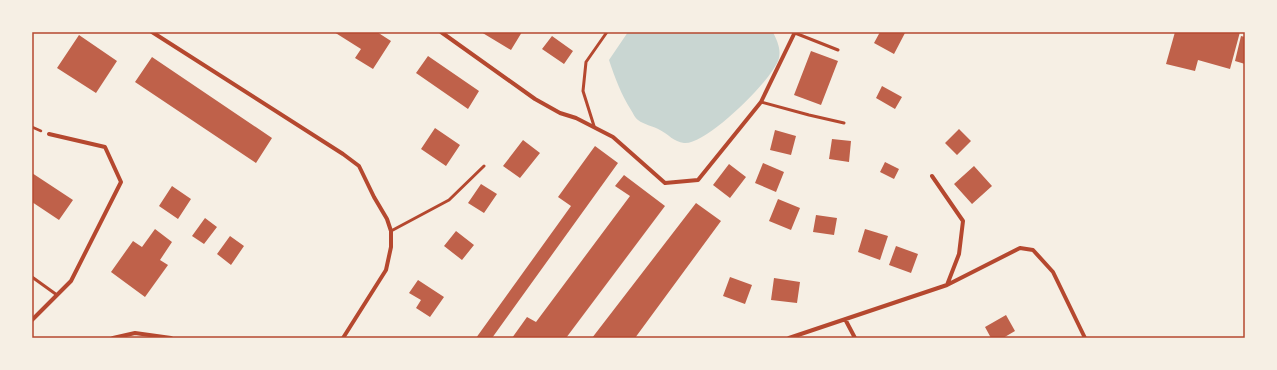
<svg xmlns="http://www.w3.org/2000/svg" width="1277" height="370" font-family="Raleway,sans-serif">
	<style>
		.water { fill: #c9d6d2 }
		.building { fill: #bf614a }
		.lines { fill: none; stroke-linecap: round; stroke-linejoin: round }
		.path { stroke: #b5482f; stroke-width: 2.5 }
		.service { stroke: #b5482f; stroke-width: 3 }
		.minor { stroke: #b5482f; stroke-width: 4 }
		.neatline { fill: none; stroke: #b5482f; stroke-width: 1.5 }
	</style>
	<rect width="100%" height="100%" fill="#f6efe4"/>
	<path class="water" d="M628,32H773C777,41 781,48 779,58C774,79 705,146 684,143C674,142 668,134 660,130C654,126 644,125 638,120C635,118 633,113 631,110C621,94 615,78 609,60Z"/>
	<path class="building" d="M334,32H377L391,41L373,69L355,58L361,49Z
		M481,32H522L511,50Z
		M880,32L905,33L894,54L874,43Z
		M1175,32H1240L1230,69L1198,60L1195,71L1166,64Z
		M79,35L117,61L96,93L57,68Z
		M552,36L573,51L564,64L542,49Z
		M1241,36L1245,37V64L1235,61Z
		M811,51L838,61L821,105L794,95Z
		M428,56L479,91L468,109L416,73Z
		M152,57L272,138L256,163L135,82Z
		M882,86L902,97L895,109L876,98Z
		M435,128L460,145L446,166L421,149Z
		M959,129L971,141L957,155L945,143Z
		M775,130L796,136L791,155L770,150Z
		M832,139L851,141L849,162L829,159Z
		M523,140L540,153L520,178L503,166Z
		M595,146L618,163L492,338H476L571,206L558,197Z
		M885,162L899,169L894,179L880,172Z
		M763,163L784,172L776,192L755,183Z
		M729,164L746,177L730,198L713,185Z
		M974,166L992,186L972,204L954,184Z
		M32,173L73,200L59,220L32,202Z
		M624,175L665,206L566,338H512L527,317L536,322L630,196L615,186Z
		M481,184L497,194L484,213L468,203Z
		M172,186L191,199L178,219L159,206Z
		M778,199L800,208L791,230L769,221Z
		M696,203L721,221L635,338H592Z
		M816,215L837,218L834,235L813,232Z
		M205,218L217,227L204,244L192,236Z
		M155,229L172,242L160,260L168,265L145,297L111,272L133,241L142,247Z
		M865,229L888,236L880,260L858,252Z
		M456,231L474,245L462,260L444,246Z
		M230,236L244,246L231,265L217,254Z
		M896,246L918,254L911,273L889,265Z
		M730,277L752,285L745,304L723,296Z
		M774,278L800,282L797,303L771,300Z
		M418,280L444,297L430,317L416,308L421,300L409,293Z
		M1006,315L1015,331L1003,338H991L985,327Z"/>
	<g class="lines">
		<path class="path" d="M32,127L41,131"/>
		<path class="service" d="M795,33L838,50
			M761,102L809,115L844,123
			M594,126L583,91L586,62L607,32
			M391,231L449,200L484,166
			M32,277L57,295"/>
		<path class="minor" d="M152,32L343,154L359,166L374,197L387,219L391,231V247L386,270L343,338
			M441,32L535,99L560,113L576,118L613,137L665,183L698,180L761,102L795,32
			M932,176L963,221L959,254L947,285
			M845,319L855,338
			M32,320L71,281L121,182L105,147L49,134
			M113,338L135,333L171,338
			M789,338L947,285L1020,248L1033,250L1053,272L1085,338"/>
	</g>
	<rect width="1277" height="370" fill="none" stroke="#f6efe4" stroke-width="66"/>
	<rect x="33" y="33" width="1211" height="304" class="neatline"/>
</svg>
